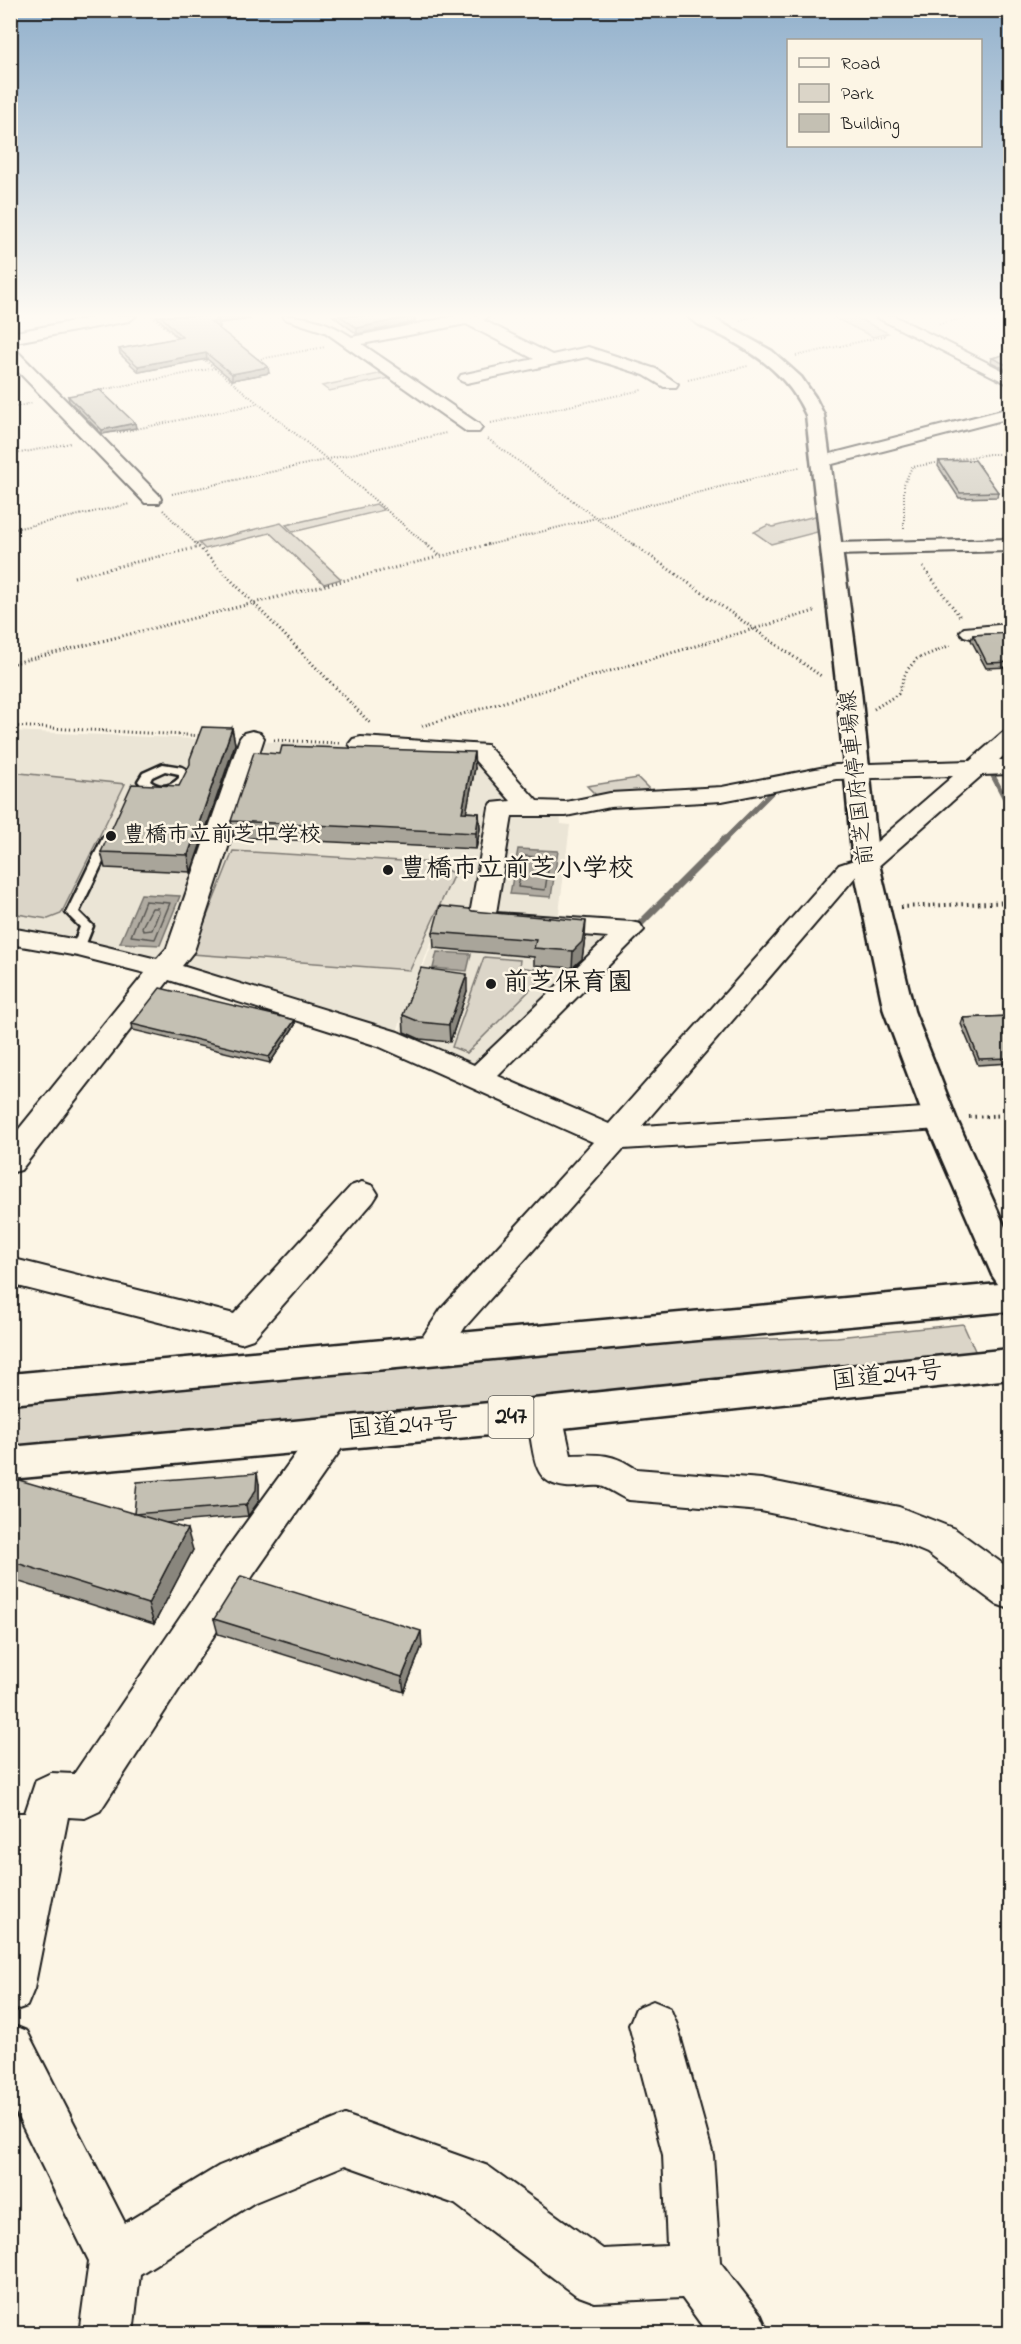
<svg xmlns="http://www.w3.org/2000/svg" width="1021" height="2344" font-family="'Indie Flower','Klee One',sans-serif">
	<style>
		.built { fill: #ebe5d6 }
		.green { fill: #dbd5c8; stroke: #7c7872; stroke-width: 1.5 }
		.water { fill: #b0aba1; stroke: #75726c; stroke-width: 1.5 }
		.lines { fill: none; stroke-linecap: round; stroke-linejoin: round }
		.shore { stroke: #575551; stroke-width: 1.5 }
		.stream-far1 { stroke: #75726c; stroke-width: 5 }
		.stream { stroke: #75726c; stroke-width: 7 }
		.lane-casing { stroke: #1c1c1c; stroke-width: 5 }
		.street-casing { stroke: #1c1c1c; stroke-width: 4 }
		.secondary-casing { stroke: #1c1c1c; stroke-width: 5 }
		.highway-casing { stroke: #1c1c1c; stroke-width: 5 }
		.path-far2 { stroke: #1c1c1c; stroke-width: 2; stroke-dasharray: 1 2; stroke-linecap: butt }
		.path-far1 { stroke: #1c1c1c; stroke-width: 3; stroke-dasharray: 1 3; stroke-linecap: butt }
		.path { stroke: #1c1c1c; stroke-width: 4; stroke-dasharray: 1.5 4; stroke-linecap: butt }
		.lane { fill: #fcf5e5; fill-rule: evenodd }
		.street { fill: #fcf5e5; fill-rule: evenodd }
		.secondary { fill: #fcf5e5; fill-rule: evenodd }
		.highway { fill: #fcf5e5; fill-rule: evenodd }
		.wall { fill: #a9a59a; stroke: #1c1c1c; stroke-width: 1.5 }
		.shaded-wall { fill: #89867d; stroke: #1c1c1c; stroke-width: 1.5 }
		.building { fill: #c4c0b3; stroke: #1c1c1c; stroke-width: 1.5 }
		.poi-dot { fill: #1c1c1c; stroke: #fcf5e5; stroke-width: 2 }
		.labels { text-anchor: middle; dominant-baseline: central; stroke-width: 5; stroke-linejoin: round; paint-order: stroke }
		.far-street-label { font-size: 22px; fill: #1c1c1c; stroke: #fcf5e5 }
		.far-poi-label { font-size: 22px; font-weight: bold; fill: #1c1c1c; stroke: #fcf5e5; text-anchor: start }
		.shield { fill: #fcf5e5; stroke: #5f5d58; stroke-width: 1.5 }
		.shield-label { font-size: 24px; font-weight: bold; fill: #1c1c1c }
		.poi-label { font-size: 26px; font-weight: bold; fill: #1c1c1c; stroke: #fcf5e5; text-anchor: start }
		.street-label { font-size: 26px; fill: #1c1c1c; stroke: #fcf5e5 }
	</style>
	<rect width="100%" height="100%" fill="#fcf5e5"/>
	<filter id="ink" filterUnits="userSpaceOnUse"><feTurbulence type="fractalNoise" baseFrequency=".0167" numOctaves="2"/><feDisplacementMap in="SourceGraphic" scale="12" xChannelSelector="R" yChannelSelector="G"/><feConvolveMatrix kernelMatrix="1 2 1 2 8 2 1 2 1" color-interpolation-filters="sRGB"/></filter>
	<g filter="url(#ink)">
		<path class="built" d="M11,731L245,741L162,963L11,931Z
			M255,741L477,753L527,811L560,812L561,824L570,825L558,921L440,919L396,1034L173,966Z
			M441,920L620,933L477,1067L398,1035Z"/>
		<path class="green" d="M831,316H853L888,333L873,337Z
			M388,372L395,377L329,391L322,386Z
			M376,504L384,510L293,532L286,525Z
			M819,515L821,531L771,544L754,532L768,525L773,527Z
			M281,523L341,579L324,584L270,533L205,549L199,543Z
			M10,772L125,784L61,914L48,919L11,913Z
			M638,778L653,793L599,798L587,786Z
			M233,851L435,863L454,874L410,970L192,954Z
			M484,957L520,960L519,967L549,971L467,1053L452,1047Z
			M963,1324L977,1355L762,1379L11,1450V1403L675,1342L837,1337Z"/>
		<path class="water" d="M518,849L558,851L551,897L510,894Z
			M141,894L180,896L160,945L120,943Z
			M437,952L471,954L467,971L433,968Z"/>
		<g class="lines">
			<path class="shore" d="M524,856L550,858L545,890L518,887Z
				M145,901L170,903L155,939L131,936Z
				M152,908H158L159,912L152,930L143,931L142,927Z"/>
			<path class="stream-far1" d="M992,774L1010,808
				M723,841L774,790"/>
			<path class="stream" d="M633,928L635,929L725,839"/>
			<g class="lane-casing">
				<path id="lane" d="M163,764L182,767L189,771L191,779C177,796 152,799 138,781L143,773ZM165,771L179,774V778C170,787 160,789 150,781L152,777Z
					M109,833L115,837L79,912L93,926L83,951H73L72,948L80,927L66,913L103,837Z"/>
			</g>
			<g class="street-casing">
				<path id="street" d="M102,316H136L129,321L10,343V333Z
					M283,316C309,316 329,322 352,337L456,316H489L483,320L552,355L588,347L656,369L678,384L676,387H664L644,375L587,357L467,383L461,381L459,378L461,375L534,359L466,324L362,344L479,424L482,428L479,432H467L325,332L285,319Z
					M874,316H894L1010,374V385Z
					M10,348L16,350L159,495L161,499L159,503H145L10,363Z
					M1010,408V418L821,467L815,466L812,462L815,458Z
					M1010,539V551L833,555L826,553L823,549L826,545L833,543Z
					M1010,624V636L971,638L964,636L960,632L964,628Z
					M252,731L260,733L264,738L194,951L182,966L398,1032L474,1065L608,937L473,926L469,920L489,808L492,803L511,801L472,757L361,751L353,749L349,744L353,739L361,737L487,745L537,801L566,802L610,793L722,787L836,765L970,761L1002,733L1010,731V750L999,760H1010V774L982,775L875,869L857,875L642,1126L940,1107L951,1111L955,1118L951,1125L940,1129L623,1149L465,1327C452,1348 446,1369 419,1360L414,1350L441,1309L593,1142L378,1046L169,980L21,1170L10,1173V1140L145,973L78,956L10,944V928L78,940L157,959L167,948L240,738L244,733ZM953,776L857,859L839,865L609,1124L498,1076L644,930L640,924L631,922L496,913L512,816H566L610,807L722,801L836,779Z
					M362,1182L373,1186L378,1194L373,1202L253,1339L241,1343L10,1284V1258L234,1314L351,1186Z
					M544,1399L557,1403L562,1414L571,1455C599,1454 612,1453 636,1469L761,1479L899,1507L955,1529L1010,1569V1609L996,1604L927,1553L896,1540L761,1511L629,1500C620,1497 607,1487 600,1486C589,1485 577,1488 566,1487C537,1484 535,1464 531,1440C528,1426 525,1416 531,1403Z
					M331,1419L344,1423L349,1434L344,1445L254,1574L100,1811L85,1818L68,1817L34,1989L27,2006L10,2012V1880L16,1857H10V1813H25L36,1780L51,1773L74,1774L226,1550L318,1423Z
					M653,2001L670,2008L677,2025L713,2155L720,2262L761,2315L769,2334H708L682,2298L595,2302L576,2295L455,2204L345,2165L255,2202L140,2274L133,2334H79L89,2261L10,2101V2024L27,2031L125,2223L219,2166L345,2115L488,2166L603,2249L667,2246L663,2155L629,2025L636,2008Z"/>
			</g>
			<g class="secondary-casing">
				<path id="secondary" d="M688,316H709L772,351L801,377L815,397L824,415L861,691L879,864L914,1011L956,1118L1010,1238V1288L998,1284L992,1275L924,1118L884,1011L853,864L837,691L806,415C789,377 760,356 724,337C713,331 697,326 688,316Z"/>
			</g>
			<g class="highway-casing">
				<path id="highway" d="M1010,1283V1311L10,1404V1374Z
					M1010,1349V1379L544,1430L10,1479V1447L544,1398Z"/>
			</g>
			<path class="path-far2" d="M152,316L182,341
				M740,320L756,316
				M939,324L974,316
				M796,356L885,336
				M201,357L328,460L428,546
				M255,360L325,347
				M688,380L748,366
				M96,391L215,368
				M10,408L33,403
				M491,423L642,390
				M117,433L256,404
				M488,439L635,546
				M10,455L71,443
				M172,494L446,433
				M163,510L198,546
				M904,529V484L912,467L989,454H1010
				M10,530L130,504
				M484,546L800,467"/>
			<path class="path-far1" d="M196,544L371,724
				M426,544L440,556
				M633,544L821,676
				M923,567L961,618
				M74,577L199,547
				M10,664L490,544
				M874,709L898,694L907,670L917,659L953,644
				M10,726L204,736
				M422,726L815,611
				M274,740L339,743"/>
			<path class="path" d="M901,907L1010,902
				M969,1117L1010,1115"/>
			<use href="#lane" class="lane"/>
			<use href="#street" class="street"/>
			<use href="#secondary" class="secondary"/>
			<use href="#highway" class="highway"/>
		</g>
		<path class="wall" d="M156,316H250V319L219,323L220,327H217L269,373L232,380L207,359L139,372L120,354L119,349L178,338Z
			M333,316H415V322L357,334Z
			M1011,353V372L991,362L992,358Z
			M68,396L136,428L102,434L69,401Z
			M939,461L998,492L997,497L959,498L938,466Z
			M1011,633V669L1010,667L986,668L971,640L973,635Z
			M232,728L235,744L191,872L105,868L101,852L179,786Z
			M475,768L466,812L479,813L480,829L476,849L234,837L231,821Z
			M472,911L585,937L582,959L572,968L534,965V957L434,948L433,932Z
			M467,991L450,1042L420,1039L404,1032L403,1015Z
			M1011,1016V1063L978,1065L961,1024L963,1018Z
			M295,1020V1025L270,1063L133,1030L132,1024Z
			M10,1481L134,1514L259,1484V1501L248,1516L165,1523L193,1550L154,1624L10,1579Z
			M214,1619L422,1646L404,1692L218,1634Z"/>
		<path class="shaded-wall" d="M226,316H250V319L219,323L220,327L211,328V322L215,318Z
			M415,316V322L357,334V328Z
			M206,353L207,359L139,372L138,366Z
			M268,367L269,373L232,380V374Z
			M135,423L136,428L102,434V430Z
			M232,728L235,744L191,872L188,855Z
			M474,752L475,768L463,829L462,812Z
			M479,813L480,829L476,849V833Z
			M586,921L585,937L582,959L572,968L573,951Z
			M467,974V991L450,1042L449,1025Z
			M295,1020V1025L270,1063L269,1057Z
			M257,1473L259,1484V1501L248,1516L246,1505Z
			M187,1529L193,1550L154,1624L148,1604Z
			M421,1631L422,1646L404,1692L402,1677Z"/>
		<path class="building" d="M161,316H226L215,318L219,321L211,322L268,367L232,374L206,353L138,366L119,349L182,337Z
			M340,316H414L357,328Z
			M1011,353V367L992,358Z
			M100,390L135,423L102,430L68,396Z
			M975,460L998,492L960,493L939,461Z
			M1011,633V662L987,663L973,635Z
			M202,727L232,728L188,855L101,852L132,784L179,786L190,764V759Z
			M282,746L474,752L462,812L479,813L476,833L231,821L254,752L280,754Z
			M440,906L469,909L472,911L586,921L582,942L573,951L534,948L536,940L433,932Z
			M421,968L467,974L449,1025L420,1022L403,1015Z
			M160,988L295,1020L269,1057L132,1024Z
			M1011,1016V1058L979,1059L963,1018Z
			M257,1473L256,1490L246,1505L134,1514L137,1482Z
			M12,1478L187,1529L148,1604L10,1561V1481Z
			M241,1576L421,1631L402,1677L214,1619Z"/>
	</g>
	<linearGradient id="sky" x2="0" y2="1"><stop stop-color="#91b0cc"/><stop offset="0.49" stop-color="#fefaf3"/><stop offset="1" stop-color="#fefaf3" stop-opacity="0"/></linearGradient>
	<rect width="1021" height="645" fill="url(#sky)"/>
	<g class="poi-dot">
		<circle cx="111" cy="836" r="6"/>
		<circle cx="388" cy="870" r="6"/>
		<circle cx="491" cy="984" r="6"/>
	</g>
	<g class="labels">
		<g class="far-street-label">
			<text transform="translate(858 778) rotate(-96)">前芝国府停車場線</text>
		</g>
		<g class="far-poi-label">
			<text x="123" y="836">豊橋市立前芝中学校</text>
		</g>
		<rect class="shield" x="488.5" y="1396" width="45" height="42" rx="4.5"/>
		<g class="shield-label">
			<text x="511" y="1417">247</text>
		</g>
		<g class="poi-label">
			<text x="400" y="870">豊橋市立前芝小学校</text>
			<text x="503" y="984">前芝保育園</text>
		</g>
		<g class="street-label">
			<text transform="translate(887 1377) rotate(-6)">国道247号</text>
			<text transform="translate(403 1427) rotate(-5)">国道247号</text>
		</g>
	</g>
	<rect width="1021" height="2344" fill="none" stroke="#fcf5e5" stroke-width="36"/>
	<rect x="18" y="18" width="985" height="2308" fill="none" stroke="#1c1c1c" stroke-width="2" filter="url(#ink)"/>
	<rect x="787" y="39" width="195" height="108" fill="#fcf5e5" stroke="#a29e95" stroke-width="1.5"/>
	<rect x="799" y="58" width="30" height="9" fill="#fcf5e5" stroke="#a29e95" stroke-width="1.5"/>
	<text x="841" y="69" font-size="18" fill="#1c1c1c">Road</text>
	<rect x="799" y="84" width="30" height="18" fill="#dbd5c8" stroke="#a29e95" stroke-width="1.5"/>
	<text x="841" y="99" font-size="18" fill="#1c1c1c">Park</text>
	<rect x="799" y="114" width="30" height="18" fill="#c4c0b3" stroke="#a29e95" stroke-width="1.5"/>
	<text x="841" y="129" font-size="18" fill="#1c1c1c">Building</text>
</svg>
